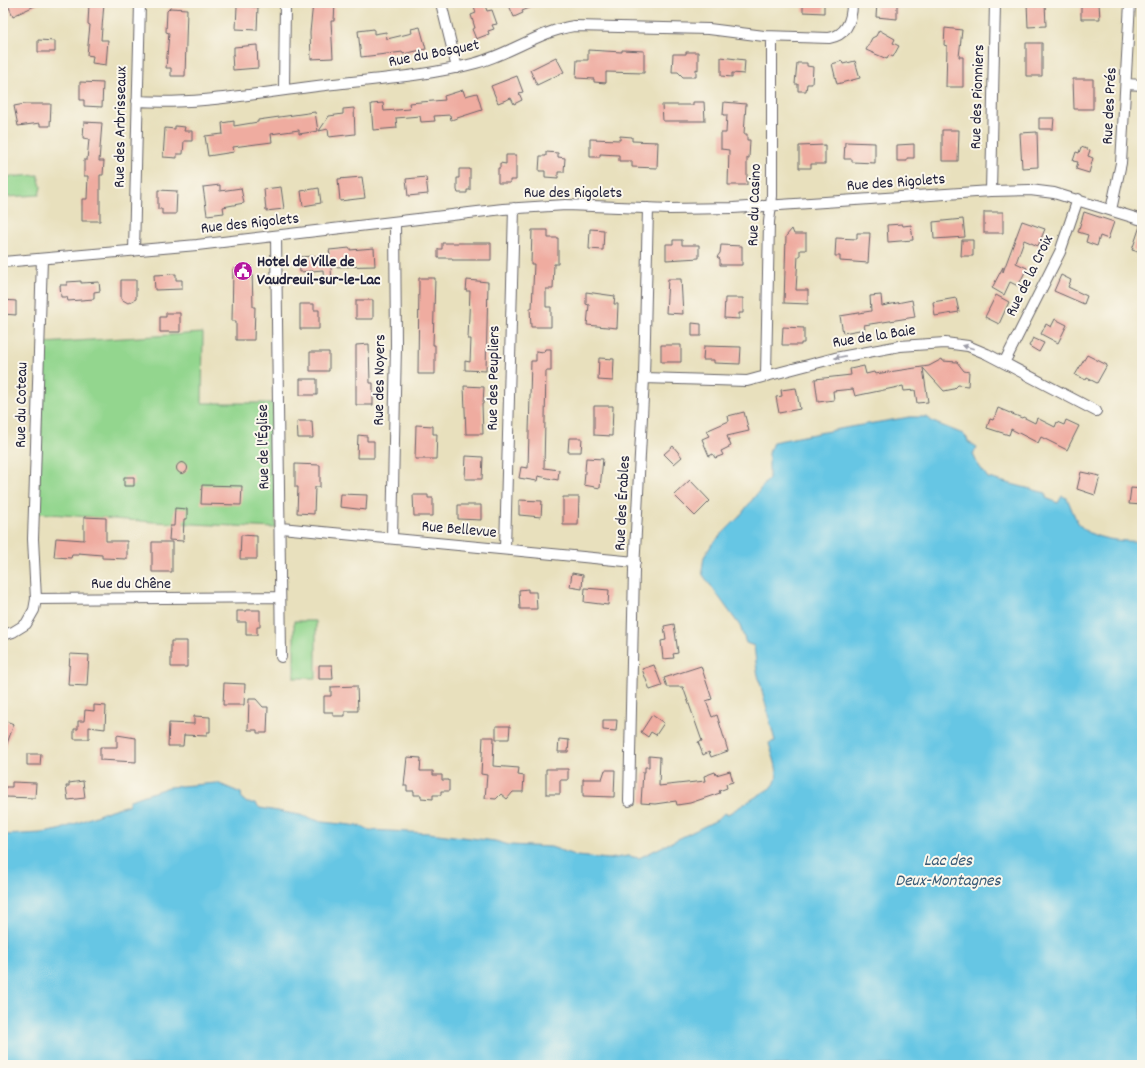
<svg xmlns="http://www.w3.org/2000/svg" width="1145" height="1068" font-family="Dekko,sans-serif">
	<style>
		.green { fill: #93d68e; stroke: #5a7c64 }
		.water { fill: #66c6e4; stroke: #447490 }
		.building { fill: #efaca0 }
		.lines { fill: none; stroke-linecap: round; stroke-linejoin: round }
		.street-casing { stroke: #676468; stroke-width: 12 }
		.street { stroke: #fff; stroke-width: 10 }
		.oneway { fill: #9c9ca7 }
		.labels { text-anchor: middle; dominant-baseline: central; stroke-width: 4; stroke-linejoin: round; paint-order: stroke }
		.street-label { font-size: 16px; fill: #22223b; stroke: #fbf7ec }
		.poi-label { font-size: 16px; font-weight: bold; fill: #22223b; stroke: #fbf7ec; text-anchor: start }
		.water-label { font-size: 17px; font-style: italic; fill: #3a5b76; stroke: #fbf7ec }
	</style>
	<rect width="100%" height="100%" fill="#fbf7ec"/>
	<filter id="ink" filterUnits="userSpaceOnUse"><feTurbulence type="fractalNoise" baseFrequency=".025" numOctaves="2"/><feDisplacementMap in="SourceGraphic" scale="8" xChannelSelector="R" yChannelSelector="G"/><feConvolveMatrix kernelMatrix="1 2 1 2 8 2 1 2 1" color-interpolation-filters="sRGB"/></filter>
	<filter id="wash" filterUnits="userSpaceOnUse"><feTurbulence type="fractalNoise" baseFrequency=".012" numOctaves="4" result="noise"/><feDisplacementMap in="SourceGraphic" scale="16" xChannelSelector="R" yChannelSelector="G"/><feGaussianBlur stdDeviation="0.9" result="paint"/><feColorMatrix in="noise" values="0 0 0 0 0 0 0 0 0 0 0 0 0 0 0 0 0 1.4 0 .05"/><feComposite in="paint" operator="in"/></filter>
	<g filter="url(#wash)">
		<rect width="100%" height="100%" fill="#e8e0bd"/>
		<path class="green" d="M38,175L41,187L39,195L6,197L5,177Z
			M203,333L202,403H273L276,528L153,522L38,513L44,343Z
			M294,621H316V678H294Z"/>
		<path class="water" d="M910,417H927L933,422L963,434L967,438L968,442L977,447L973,454L977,463L988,478L1046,493V498L1058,503L1062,496L1067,498C1071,507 1074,517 1079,524C1090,540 1125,542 1142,541V1065H3V835L42,833L59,830L111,810L128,805L130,800L169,787L217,783L241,793L242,799L247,803H255L260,808L300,815L322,822L360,826L369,830L429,833L495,841L509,845L551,847L577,856L609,859L628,856L639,858L717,820L724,813L728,814L772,787C783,775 772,756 769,743L775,741L757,671L754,646L746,643L740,626L703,575L702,570L704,557L712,544L739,517L769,478V453L773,442L850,427Z"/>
		<g id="blocks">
			<path class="building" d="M7,3H41L13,16Z
				M89,3H104L101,40H108L106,65L92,63L93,56L87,55L90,25L88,24Z
				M313,3H335L334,21H331L333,58L311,59L310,32Z
				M484,3L487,11L492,10L497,24L492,25L494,29L488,31L489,34L476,39L472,29L475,28L471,15L476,13L474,6Z
				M508,3H542L522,11L523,13L514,17Z
				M803,3H824V13L803,12Z
				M877,3H897V19L876,17Z
				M1027,3H1045L1046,26L1028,27Z
				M1081,3H1099L1100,19H1081Z
				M237,6L258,7L257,30L236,29Z
				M170,8L187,9L185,76H171V68H166L169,33L166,32L167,11Z
				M420,27L426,49L403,54V52L361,57L358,31L374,29V34L386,32L387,39L412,33L411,29Z
				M945,28L962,30L959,57H963V87H946L947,46L944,45Z
				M879,30L895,39L893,43L899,46L893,57L889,55L887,59L866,50L872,38L876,36Z
				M38,40L55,41V52H38Z
				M1026,43H1042V76H1026Z
				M257,45L258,68L233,70L232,55H234V47Z
				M588,50L622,52V50L644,51V73L606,72V83L594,82V79L576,78L577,60H588Z
				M686,52H698V70L696,69V77H683L678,72H672L673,54H686Z
				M556,57L564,72L537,85L530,70Z
				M721,57L745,60L744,74L732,73V77L721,76Z
				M842,61L843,64L855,61L860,78L837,84L832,64Z
				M797,63H807V66L813,67L812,84H807L806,91H798V84H795Z
				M517,76L523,92L519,93L522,100L514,104L511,98L498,103L491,86Z
				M1073,79H1093V109H1074Z
				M80,82L103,83L102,107L84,106V100H80Z
				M463,90L465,96L477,93L482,110L451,120L450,115L434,116L435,121L421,122L420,116L396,118L397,128L373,130L371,104L383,103L384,111L410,109L409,103L445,100L444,96Z
				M693,102H704L705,121H663L662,105H693Z
				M724,102L746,104L744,134H747V140H750L749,158H747V185H728L729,150L721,149V133H726L727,115H723Z
				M25,104H51L50,126H40V123L18,126L14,106Z
				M354,108L355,134L329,137L328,129L319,131L329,116L343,114V109Z
				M315,112L318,131L299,134V130L271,134L272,142L233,147L234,152L208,156L205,136L223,134L222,123L234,121V126L258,122V120Z
				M1039,118H1054L1053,129H1039Z
				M84,122L102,123L99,161H104L103,175H100V221H82V199H87L88,176H84V160H87L89,139L83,138Z
				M175,126L185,127L184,131H192V141H184L183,154H177V158L163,157L165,128L175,129Z
				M942,130H959L958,161H942Z
				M1037,132L1038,167L1022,168L1020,133Z
				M620,136L632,137V141L658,142L657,168L632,167V161H619V155L600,154V157H590V139L620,140Z
				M845,142L875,143V163L852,162V159H844Z
				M914,144V158H907V161H897V145Z
				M825,145V164H811V168H799V146Z
				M1081,147L1090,150L1088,156L1093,158L1089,173L1076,169L1078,162L1073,161L1076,152L1079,153Z
				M546,152L558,153V157L565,158L564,172H558V178L545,177V171H539L540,156H546Z
				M506,155H516V180H510V183H498V168H500V163L506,164Z
				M459,169H470V190H467V193H458L457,190V178H459Z
				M362,177L365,198L340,201L338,179Z
				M426,177L428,194L408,196L406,179Z
				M220,185V191L241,188L244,203L223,207L224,213L207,215L203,187Z
				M281,187L284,209L266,211L264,189Z
				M319,188L321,203L303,206L301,191Z
				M158,190L177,191L176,214H162V209H158Z
				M984,212H1003V233H984Z
				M1084,212L1114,222L1108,239L1100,236L1097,246L1086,242L1088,235L1078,232Z
				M963,219L965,237L934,239L933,222Z
				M1022,221L1045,229L1038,246L1024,240L1016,263L1027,268L1018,286L1010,282L1004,295L992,288L1003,267V272Z
				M902,224L903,226L911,225L913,240L888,242L887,225Z
				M1140,226H1142V253L1132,250Z
				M590,229L604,230L603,250L589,249Z
				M792,229L794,234H806V250H800V256H798L796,290H808V304L784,303L786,236Z
				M532,230H548V238H558V264H554L553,289H546V307H551V327H531L530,308H532L534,264H531Z
				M857,233H870L868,263L840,261V256H835L836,238L857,239Z
				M673,240H682V245H699V258L666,260V244H673Z
				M962,240H973V256H961Z
				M442,243H491V260H452V258H438V249H442Z
				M721,245L742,246V265H720V259L717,257L720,253Z
				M350,248V250L374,248L375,266L331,267L332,285H324L323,270L300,272L299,257L330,255L329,250Z
				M252,268L253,307H255L254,340H236V321H232L233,269Z
				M176,274V280H182V289L155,290L154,275Z
				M1061,275L1071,280L1068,287L1087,296L1084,304L1054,291Z
				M419,278H435L433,345H435V374H418Z
				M668,279H681L683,314L666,313Z
				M121,280H136V299L128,303L121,299Z
				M467,280L488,282L486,371L465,370V361L470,362L471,339H468L470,291H466Z
				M81,281V283L99,282L100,291L94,292V299L68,301L67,297H61L60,285H67V282Z
				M586,292L615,296L614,304H618L617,328L587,325L589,305L586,304Z
				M881,295L882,306L912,300L915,317L864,325L865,329L843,333L840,316L871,311L870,296Z
				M996,295L1009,302L999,324L985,317Z
				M725,298H743V313H739V319L724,318Z
				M956,298L959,312L935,316L933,302Z
				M3,300L16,301V315L3,314Z
				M356,300H373V319H356Z
				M300,304H314V310H319V329H300Z
				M166,313H180V332H160V317H166Z
				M1055,319L1067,325L1058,343L1041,334L1046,324L1051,327Z
				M692,323L701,324V336H692Z
				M783,327L804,328V343H801V345H782Z
				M1033,338L1044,343L1039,352L1029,346Z
				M369,344L370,383H373V405H356V345Z
				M661,345H681V362H661Z
				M704,346L741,347L740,364L714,363V360H703Z
				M545,349H551V371H546L544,468L559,470L558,480L538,476L537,481L519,478L521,467L528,468L531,361H536V351L544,352Z
				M310,352H329V371H310Z
				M1087,355L1107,365L1097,383L1087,378L1086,380L1075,375Z
				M599,358L614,359L613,381L598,380Z
				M942,359L943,361L957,362L964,371L969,372L968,386L958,385L954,389L944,391L923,368L928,402L917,403L915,390L904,391L903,386L855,396L853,389L833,391L834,400L818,402L815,379L851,375L850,369L864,366L866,374L874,372L875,374L929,366Z
				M300,379H317V395H300Z
				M464,386L484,387L483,404H482L483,434H466Z
				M796,388L800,409L779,413L776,397L782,396L781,390Z
				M594,406H613L612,436L594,435Z
				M998,408L1022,418L1023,417L1035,423L1037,418L1055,427L1057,422L1064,425L1066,420L1079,426L1067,450L1041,437L1038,443L1011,429L1009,435L987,428L990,419L993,420L995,416Z
				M744,412L749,431L727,436L731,446L721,451L723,455L715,458L713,454L709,456L702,439L709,436L706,431L729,421L728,416Z
				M297,421H312L313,438H298Z
				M416,425L433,426V434H437L436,459H415Z
				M358,435L367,436V441H374V458H357Z
				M569,438H582L581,452H568Z
				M673,446L682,457L674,464L664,454Z
				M466,456L483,457L482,479H465Z
				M586,458L603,459L600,488L584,485Z
				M176.5 468a5.5 5.5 0 1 1 11 0a5.5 5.5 0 1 1-11 0Z
				M295,464L320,465V487H315L314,514L297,513L298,487H295Z
				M1081,472L1100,476L1095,495L1077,489Z
				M124,477H134V486H124Z
				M690,480L710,501L695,516L674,495Z
				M202,485L242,486L241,505L201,504Z
				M1131,488L1142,489V505L1129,504Z
				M341,494L367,495L366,510L340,507Z
				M413,495H428V498H433V516H414Z
				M563,497H579L578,525H563Z
				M519,500L542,501L541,517L519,515Z
				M458,505H481V520L458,519Z
				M175,508L187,509V519H184L183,541L169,540L170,526H174Z
				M84,517L106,518V541H127V559L102,558V555L78,553V555H72L71,558L54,557L56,538L84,540Z
				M241,535L257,536V559H240Z
				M152,542H172V572H152Z
				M572,573L583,575L582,589L570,587Z
				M585,588L609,590L608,605L584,602Z
				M528,589V592H536L537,609H520L519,590Z
				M246,610H260V627H257V635H246V622H237V611H246Z
				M674,624L678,653L673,654L674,658L663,659L661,641L666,640L664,626Z
				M171,641H187V667H171Z
				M70,654L89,655L87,686L68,685Z
				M319,665H332L333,679H319Z
				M654,665L662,686L650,690L642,669Z
				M701,666L712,699L706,701L712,717L717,715L728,751L711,757L709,752L703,755L698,742L702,741L683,687H667L664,678Z
				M224,683L245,684L244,705H223Z
				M357,686L358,711H345V716H333V712H324V696H331V687Z
				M249,699H256L263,707H268L267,733H257V730H248Z
				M94,705L106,706L105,729L89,727V739H74V729H78V721H84L85,710L94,711Z
				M652,715L664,723L656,735L651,732L648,737L641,732Z
				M194,716L210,717V732H207V736L184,735L183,746H168L169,723L194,724Z
				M3,720L14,724L4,752H3Z
				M603,720H617L616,731L603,730Z
				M496,726H510L509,739H496Z
				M117,735L136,738V762L100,760V747H117Z
				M483,737H494L493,766L519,768L518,775L524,776L523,792H513L507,799L501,794L496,799L485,798L487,775L481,774Z
				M559,739L569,740L568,752H558Z
				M27,754H41L40,765H27Z
				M649,756L660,757L659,786L705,781L704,776L715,772L716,775L730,771L733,782L726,784L727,788L719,791L720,793L690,803L677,805L676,801L655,804L641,803L643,772H645V767H649Z
				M407,757L421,758L420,771H433V775H442V780H449V791H441V795H433V799L421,798V795H414V791H407V786H404Z
				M546,769H568V780H560V794H546Z
				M605,770H615L614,797L583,796V779H602Z
				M83,781L85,798L68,800L66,786H69V783Z
				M12,782L36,783L35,798L5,797V787H12Z"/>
		</g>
	</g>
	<g filter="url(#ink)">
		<use href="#blocks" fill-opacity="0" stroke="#676468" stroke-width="1"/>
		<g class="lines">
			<g class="street-casing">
				<path id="street" d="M441,3L457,68
					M1127,84L1142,85
					M284,90L285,3
					M137,101C197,105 258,93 317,86C370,79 424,77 476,63C510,54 540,31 574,26L709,29L764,36L829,38C847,35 852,20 852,3
					M991,191L995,3
					M1111,210L1121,163L1130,3
					M276,236L281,657
					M134,251L140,3
					M3,262L197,245L503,209L566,205L670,209L733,208L991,191L1030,190L1054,193L1142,220
					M1004,363L1060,252L1078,199
					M766,375L769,222L772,196V37
					M644,378L747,381L835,358L900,346L945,343L968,346L987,354L1096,411
					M281,528L635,562
					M392,538L396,345L395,223
					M505,549L514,208
					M36,599L280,597
					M3,635L13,632L26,624L34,610L36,599L33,539L42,259
					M629,801L634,570L644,378L648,208"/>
			</g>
			<use href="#street" class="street"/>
		</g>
		<defs><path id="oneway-solid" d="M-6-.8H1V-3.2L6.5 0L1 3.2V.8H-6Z"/></defs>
		<g class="oneway">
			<use href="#oneway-solid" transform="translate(968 347) rotate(-164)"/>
			<use href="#oneway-solid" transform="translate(840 357) rotate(169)"/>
		</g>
	</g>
	<defs>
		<g id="civic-disc" transform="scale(1)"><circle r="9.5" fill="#b5179e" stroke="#fbf7ec"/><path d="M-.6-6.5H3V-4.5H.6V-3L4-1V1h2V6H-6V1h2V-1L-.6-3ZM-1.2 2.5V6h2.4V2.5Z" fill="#fff"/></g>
	</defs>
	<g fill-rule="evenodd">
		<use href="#civic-disc" x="243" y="271"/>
	</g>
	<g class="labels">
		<g class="street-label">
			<text transform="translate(434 54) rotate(-11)">Rue du Bosquet</text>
			<text transform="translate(978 97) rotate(-88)">Rue des Pionniers</text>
			<text transform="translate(1110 106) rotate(-87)">Rue des Prés</text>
			<text transform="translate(121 127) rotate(-89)">Rue des Arbrisseaux</text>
			<text transform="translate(896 183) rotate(-4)">Rue des Rigolets</text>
			<text x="573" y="193">Rue des Rigolets</text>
			<text transform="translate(755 205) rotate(-88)">Rue du Casino</text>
			<text transform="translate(250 224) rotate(-6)">Rue des Rigolets</text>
			<text transform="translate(1030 276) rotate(-64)">Rue de la Croix</text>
			<text transform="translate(874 337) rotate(-9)">Rue de la Baie</text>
			<text transform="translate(494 378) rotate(-89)">Rue des Peupliers</text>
			<text transform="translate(380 380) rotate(-89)">Rue des Noyers</text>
			<text transform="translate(22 405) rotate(-89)">Rue du Coteau</text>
			<text transform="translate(264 447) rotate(-91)">Rue de l'Église</text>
			<text transform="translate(623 503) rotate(-87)">Rue des Érables</text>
			<text transform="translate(459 530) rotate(5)">Rue Bellevue</text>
			<text x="131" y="584">Rue du Chêne</text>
		</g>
		<g class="poi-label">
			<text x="257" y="262">Hotel de Ville de<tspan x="257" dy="18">Vaudreuil-sur-le-Lac</tspan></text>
		</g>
		<g class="water-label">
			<text x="948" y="862">Lac des<tspan x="948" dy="20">Deux-Montagnes</tspan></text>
		</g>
	</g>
	<rect width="1145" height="1068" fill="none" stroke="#fbf7ec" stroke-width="16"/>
</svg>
